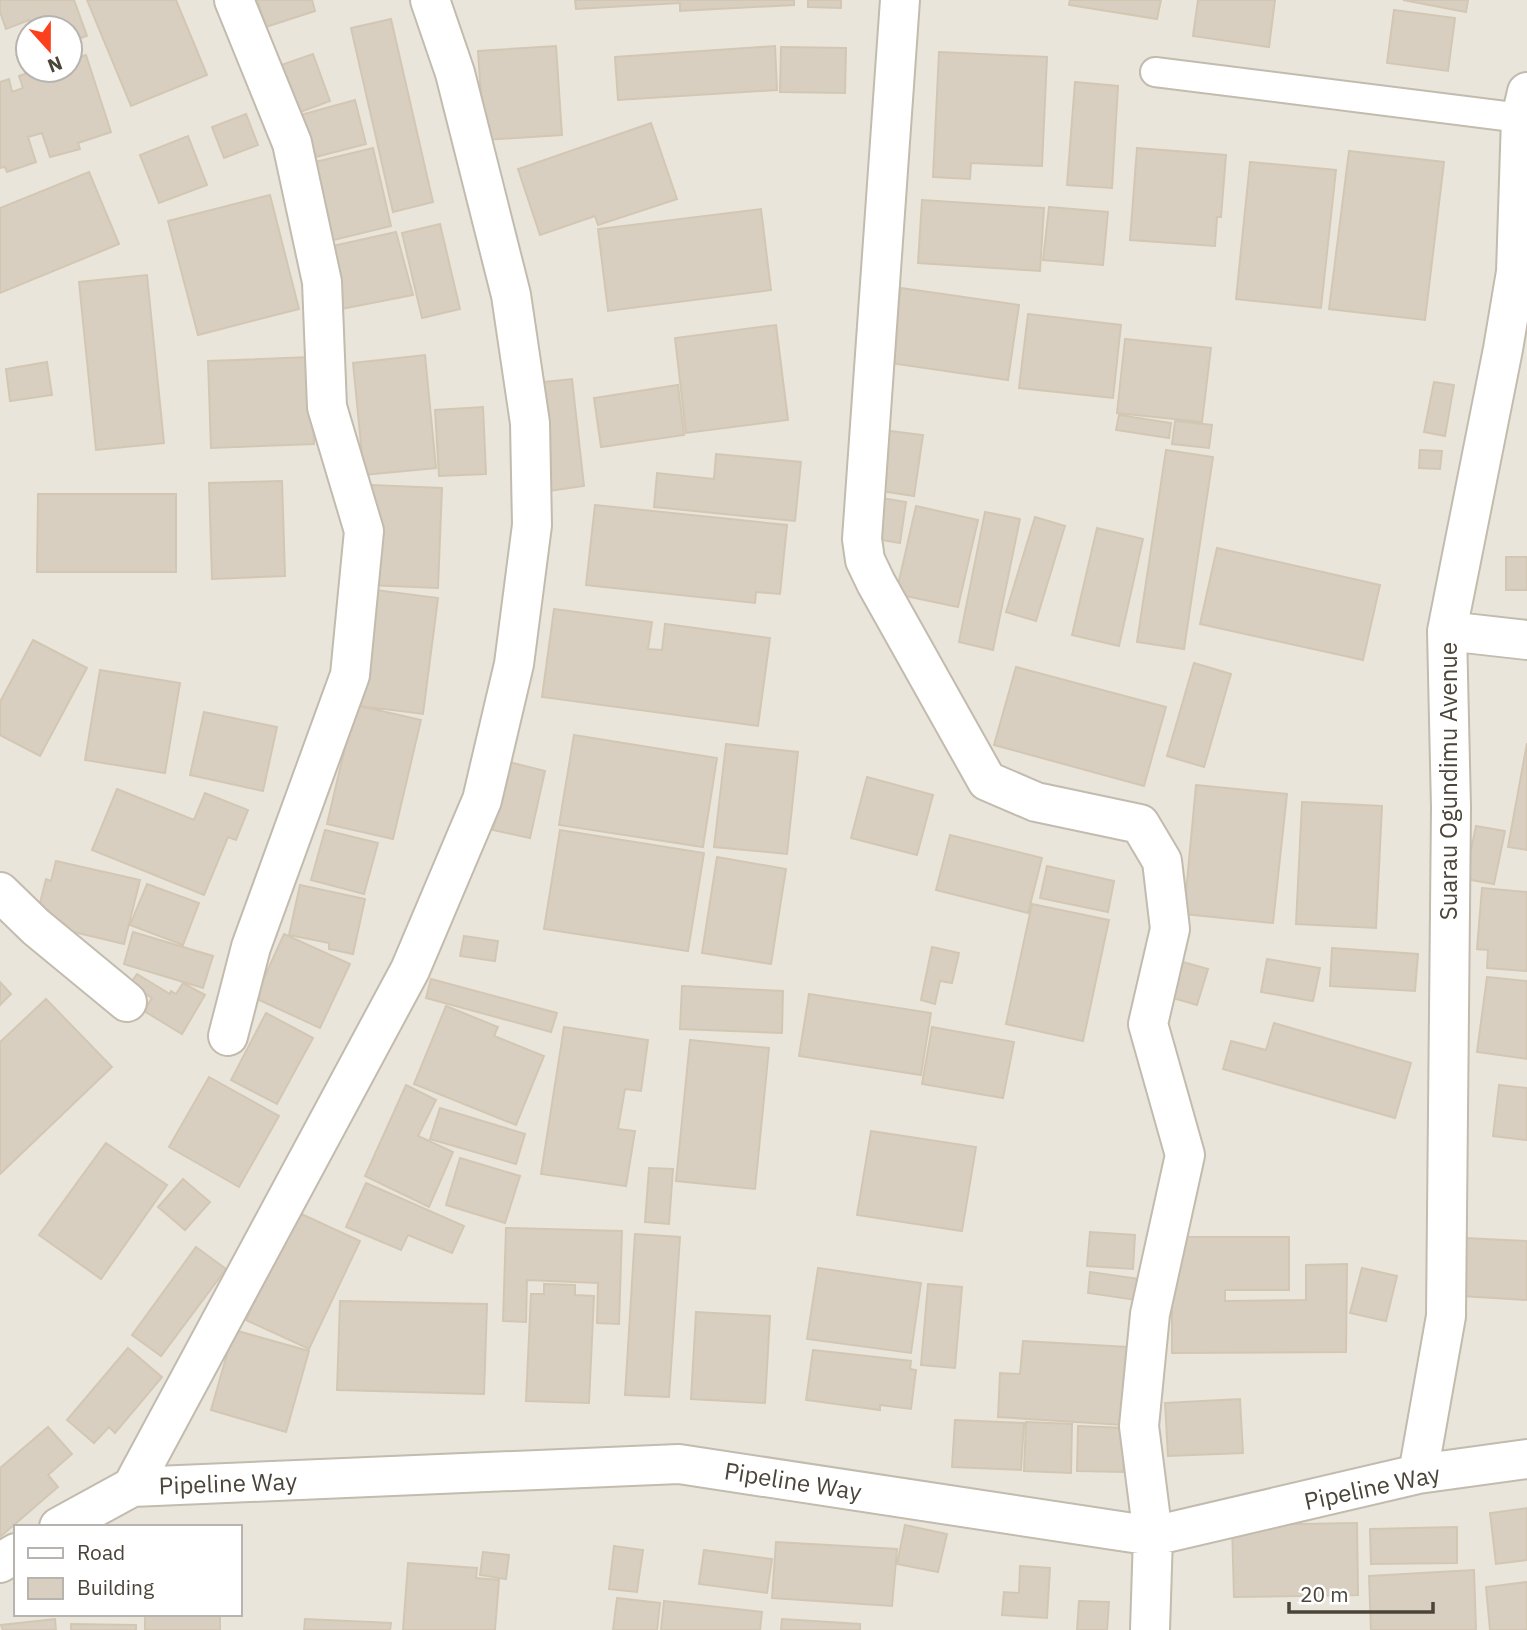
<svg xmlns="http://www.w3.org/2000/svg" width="1527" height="1630" font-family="'IBM Plex Sans',sans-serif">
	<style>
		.residential { fill: #eae5da; fill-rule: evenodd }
		.building { fill: #d8cfc1; stroke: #d3c7b4; stroke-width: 2 }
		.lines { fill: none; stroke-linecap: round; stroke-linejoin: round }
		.lane-casing { stroke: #c2bbae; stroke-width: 32 }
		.street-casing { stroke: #c2bbae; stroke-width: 42 }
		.lane { stroke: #fff; stroke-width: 28 }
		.street { stroke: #fff; stroke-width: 38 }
		.labels { text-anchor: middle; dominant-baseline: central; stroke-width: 5; stroke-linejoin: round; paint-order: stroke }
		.street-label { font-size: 24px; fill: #4b4439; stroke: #fff }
	</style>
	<rect width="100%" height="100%" fill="#f6f3ec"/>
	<path class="residential" d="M0,0H1527V1630H0ZM28,28H70V70H28ZM16,1527H240V1614H16Z"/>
	<path class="building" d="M0,0H74L87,36L70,42V28H32L29,20L6,29L0,12Z
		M87,0H176L207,75L131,106Z
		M257,0H312L315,11L266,27Z
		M575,0H794V5L680,11V3L576,9Z
		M808,0H841V8L808,7Z
		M1070,0H1161L1157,19L1069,5Z
		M1198,0H1275L1269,47L1193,36Z
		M1403,0H1468L1466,12Z
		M1394,10L1455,18L1448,71L1387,63Z
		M391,19L433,202L393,212L351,28Z
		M556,46L562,135L484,140L478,51Z
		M775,46L777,90L618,100L615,57Z
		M781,47L846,48L845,93L780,92Z
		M939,52L1047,57L1042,166L971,163L970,179L933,177Z
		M313,54L330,101L298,113L281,65Z
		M86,55L111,132L78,143L80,149L50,157L42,133L28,137L36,162L7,172L5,167L0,168V82L9,79L12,92L23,88L19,76L38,70H70V60Z
		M1075,82L1118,86L1112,188L1067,185Z
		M355,100L366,144L308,159L297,116Z
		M246,114L258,145L224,158L212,127Z
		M651,123L677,199L598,225L595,216L540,235L518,169Z
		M188,136L207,185L159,203L140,155Z
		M373,148L391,226L321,243L303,165Z
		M1137,148L1226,155L1221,217H1217L1215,246L1130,240Z
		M1349,151L1444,162L1425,320L1329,309Z
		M1250,162L1336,170L1321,308L1236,299Z
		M89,172L119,244L0,293V208Z
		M270,195L299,309L198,335L168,221Z
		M922,200L1044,208L1040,271L918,263Z
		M1049,207L1108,212L1103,265L1043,260Z
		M761,209L771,290L608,311L598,229Z
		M440,224L460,309L422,318L402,233Z
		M396,232L413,295L341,309L328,247Z
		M147,275L164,443L96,450L79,282Z
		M901,288L1019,305L1008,380L890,363Z
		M1028,314L1121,325L1113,398L1019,388Z
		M776,325L788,420L686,433L675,338Z
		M1125,339L1211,348L1202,422L1117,413Z
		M425,355L436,468L364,475L353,363Z
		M311,357L314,444L211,448L208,361Z
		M47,362L52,395L10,401L6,369Z
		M572,379L584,486L548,491L535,383Z
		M1434,382L1454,385L1445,436L1424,432Z
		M678,385L684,435L601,447L594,398Z
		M483,407L486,474L439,476L435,410Z
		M1119,415L1171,423L1169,438L1116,430Z
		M1175,421L1212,425L1209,448L1172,444Z
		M875,429L923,435L914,496L867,489Z
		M1166,450L1213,457L1184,649L1137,642Z
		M1420,450L1442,451L1440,469L1419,468Z
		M716,454L801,462L795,521L654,507L657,473L714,479Z
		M282,481L285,576L212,579L209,483Z
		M371,485L442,488L438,588L367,585Z
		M38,494H176V572H37Z
		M876,497L906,502L900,543L870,538Z
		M595,505L787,525L780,594L756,592L755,603L586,585Z
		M916,506L978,520L958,607L896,594Z
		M985,512L1020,519L993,650L959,642Z
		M1035,517L1065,526L1036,621L1006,612Z
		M1097,528L1143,539L1119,646L1072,635Z
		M1217,548L1380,585L1363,660L1200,624Z
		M1506,557H1527V590H1506Z
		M368,589L438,598L423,714L352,705Z
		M554,609L652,622L648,649L662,650L665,624L770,638L758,726L542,697Z
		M33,640L87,668L40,756L0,735V702Z
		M1194,663L1231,674L1204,767L1167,756Z
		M1016,667L1166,707L1144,786L994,745Z
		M100,670L180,683L165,773L85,760Z
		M355,705L421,720L393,839L327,824Z
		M204,712L277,727L263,791L190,775Z
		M574,735L717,758L703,847L559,825Z
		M1527,743V850L1508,847Z
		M726,744L798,752L787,854L714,847Z
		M509,762L545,771L530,838L493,830Z
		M867,777L933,795L917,855L851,838Z
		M1196,785L1287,794L1273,923L1184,914Z
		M117,789L194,820L205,793L248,810L236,840L228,837L204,895L92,850Z
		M1302,802L1382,806L1376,928L1296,924Z
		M1476,826L1505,831L1494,884L1465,879Z
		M325,830L378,843L364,894L311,880Z
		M560,830L704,853L688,951L544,929Z
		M950,835L1042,858L1028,913L936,890Z
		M717,857L786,869L771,964L702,953Z
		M56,861L140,880L124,944L40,924L38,911L46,879L51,881Z
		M1047,866L1114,881L1108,912L1040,898Z
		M147,884L199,903L183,945L130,925Z
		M300,885L365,899L353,954L329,949V943L289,935Z
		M1482,888L1527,892V971L1487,968L1488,950L1477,949Z
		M1032,904L1109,920L1083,1041L1006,1024Z
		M133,932L213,956L203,988L124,964Z
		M284,934L350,964L320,1028L255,998Z
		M464,936L498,941L495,961L460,956Z
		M932,947L959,953L952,983L940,981L935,1004L921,1000Z
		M1332,948L1418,954L1415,991L1330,986Z
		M1267,959L1320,968L1313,1001L1261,992Z
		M1183,962L1208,969L1197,1005L1173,998Z
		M137,974L170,994L171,991L176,994L183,983L205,995L182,1034L144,1011L152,998L130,984Z
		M1487,977L1527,981V1059L1477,1052Z
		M431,979L557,1013L551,1032L426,998Z
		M0,982L11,994L0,1005Z
		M682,986L783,991L782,1033L680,1029Z
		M809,994L931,1013L921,1075L799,1056Z
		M46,999L112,1067L0,1174V1042Z
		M446,1006L498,1027L494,1036L544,1056L516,1125L414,1084Z
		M266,1013L313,1038L277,1104L231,1080Z
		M1274,1023L1411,1063L1395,1118L1223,1069L1231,1041L1266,1050Z
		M564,1027L648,1040L641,1091L625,1089L618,1129L635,1131L626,1186L541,1174Z
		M932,1027L1014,1042L1003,1098L922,1084Z
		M690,1040L769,1048L755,1189L676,1181Z
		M209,1077L279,1116L239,1187L169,1147Z
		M406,1085L436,1100L418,1136L453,1152L429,1207L365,1176Z
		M1499,1085L1527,1088V1140L1493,1136Z
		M440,1108L525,1134L516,1164L430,1139Z
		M871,1131L976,1147L962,1231L857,1215Z
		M106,1143L167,1185L101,1279L39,1235Z
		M460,1158L520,1176L505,1223L446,1205Z
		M649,1168L673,1169L669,1224L645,1222Z
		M183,1179L210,1202L185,1230L158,1207Z
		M366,1183L464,1226L452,1253L408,1235L401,1250L346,1227Z
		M297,1212L360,1241L309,1349L246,1320Z
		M506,1228L622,1231L619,1324L597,1323L598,1283L527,1280L526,1322L503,1321Z
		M1090,1232L1135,1235L1133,1269L1087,1266Z
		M635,1234L680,1237L669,1397L625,1395Z
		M1172,1237H1289V1290H1225V1301L1306,1300V1265L1347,1264L1346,1352L1172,1353Z
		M1465,1238L1527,1241V1300L1462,1296Z
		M196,1247L226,1269L161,1356L132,1335Z
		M818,1268L921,1283L911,1353L807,1339Z
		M1362,1268L1397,1276L1386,1321L1350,1313Z
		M1090,1272L1154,1281L1151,1302L1088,1293Z
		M544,1284L575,1285V1295L594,1296L589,1403L526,1401L531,1294H544Z
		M928,1284L962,1287L955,1368L921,1365Z
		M340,1301L487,1304L484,1394L337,1390Z
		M696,1312L770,1316L765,1403L691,1399Z
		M234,1330L309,1351L286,1432L211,1410Z
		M1023,1341L1128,1347L1123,1425L998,1417L1000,1373L1020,1374Z
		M128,1348L162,1377L115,1433L109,1427L94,1443L67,1420Z
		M813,1350L911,1361L910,1369L916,1370L911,1409L880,1405V1410L806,1400Z
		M1240,1399L1243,1453L1168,1456L1165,1403Z
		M955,1420L1024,1423L1021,1470L952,1467Z
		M1026,1422L1072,1424L1071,1473L1024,1471Z
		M1078,1426L1125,1428L1123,1472L1077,1471Z
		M48,1427L72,1454L48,1475L58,1487L0,1537V1468Z
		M1527,1508V1560L1496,1564L1490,1513Z
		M1357,1523L1358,1595L1234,1597L1232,1525Z
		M905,1525L947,1534L938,1572L897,1564Z
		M1457,1527V1563L1371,1564L1370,1529Z
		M776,1542L897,1549L892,1606L772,1598Z
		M614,1546L643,1550L637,1592L609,1589Z
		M704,1550L772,1559L767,1593L699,1584Z
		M483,1552L509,1555L506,1579L480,1575Z
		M408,1563L477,1568L476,1578L499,1580L495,1630H403Z
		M1020,1566L1050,1568L1047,1618L1002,1615L1004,1592L1019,1593Z
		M1474,1570L1476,1630H1371L1369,1576Z
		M1527,1582V1630H1490L1486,1587Z
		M617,1598L660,1603L657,1630H613Z
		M664,1601L762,1612L760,1630H661Z
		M1079,1601L1109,1602L1107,1630H1077Z
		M145,1614H220V1630H145Z
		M55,1619L56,1630H3L1,1625Z
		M305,1619L391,1623L390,1630H304Z
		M782,1619L860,1624V1630H781Z
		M71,1624L136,1625V1630H71Z"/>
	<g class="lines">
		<g class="lane-casing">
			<path id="lane" d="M1155,72L1521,118"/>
		</g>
		<g class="street-casing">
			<path id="street" d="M900,0L862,539L865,560L876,583L987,781L1036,802L1140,824L1162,861L1170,929L1148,1024L1185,1155L1150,1314L1139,1426L1153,1536L1150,1630
				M1447,631L1527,640
				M0,892L36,927L127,1002
				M228,1036L251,947L350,675L364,531L327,407L322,282L292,143L234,0
				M1418,1474L1446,1316L1451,808L1447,631L1503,349L1516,272L1521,118L1527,92
				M132,1487L410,970L482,800L514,664L532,525L530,423L511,295L455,73L430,0
				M59,1527L132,1487L679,1464L1153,1536L1418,1474L1527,1459
				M0,1563L16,1553"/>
		</g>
		<use href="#lane" class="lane"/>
		<use href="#street" class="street"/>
	</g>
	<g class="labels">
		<g class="street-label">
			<text transform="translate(1448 781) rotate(-90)">Suarau Ogundimu Avenue</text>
			<text transform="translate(793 1481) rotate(9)">Pipeline Way</text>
			<text transform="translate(228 1483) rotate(-2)">Pipeline Way</text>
			<text transform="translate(1372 1487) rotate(-12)">Pipeline Way</text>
		</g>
	</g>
	<rect x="14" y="1525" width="228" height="91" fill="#ffffff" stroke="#b7b4b0" stroke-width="2"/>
	<rect x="28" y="1548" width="35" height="10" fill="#ffffff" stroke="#b7b4b0" stroke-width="2"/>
	<text x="77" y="1560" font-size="21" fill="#4b4439">Road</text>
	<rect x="28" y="1578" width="35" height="21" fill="#d8cfc1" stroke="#b7b4b0" stroke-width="2"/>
	<text x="77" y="1595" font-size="21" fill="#4b4439">Building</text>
	<g transform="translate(49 49) rotate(159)"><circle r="33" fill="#ffffff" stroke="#b7b4b0" stroke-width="2"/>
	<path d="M0-5L12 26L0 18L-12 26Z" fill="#fc3f1d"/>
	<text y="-10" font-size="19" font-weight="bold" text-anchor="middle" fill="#4b4439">N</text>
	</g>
	<path d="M1289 1602v10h144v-10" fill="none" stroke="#4b4439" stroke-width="3.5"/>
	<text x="1300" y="1602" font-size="21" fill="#4b4439" stroke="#ffffff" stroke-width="5" paint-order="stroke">20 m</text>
</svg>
